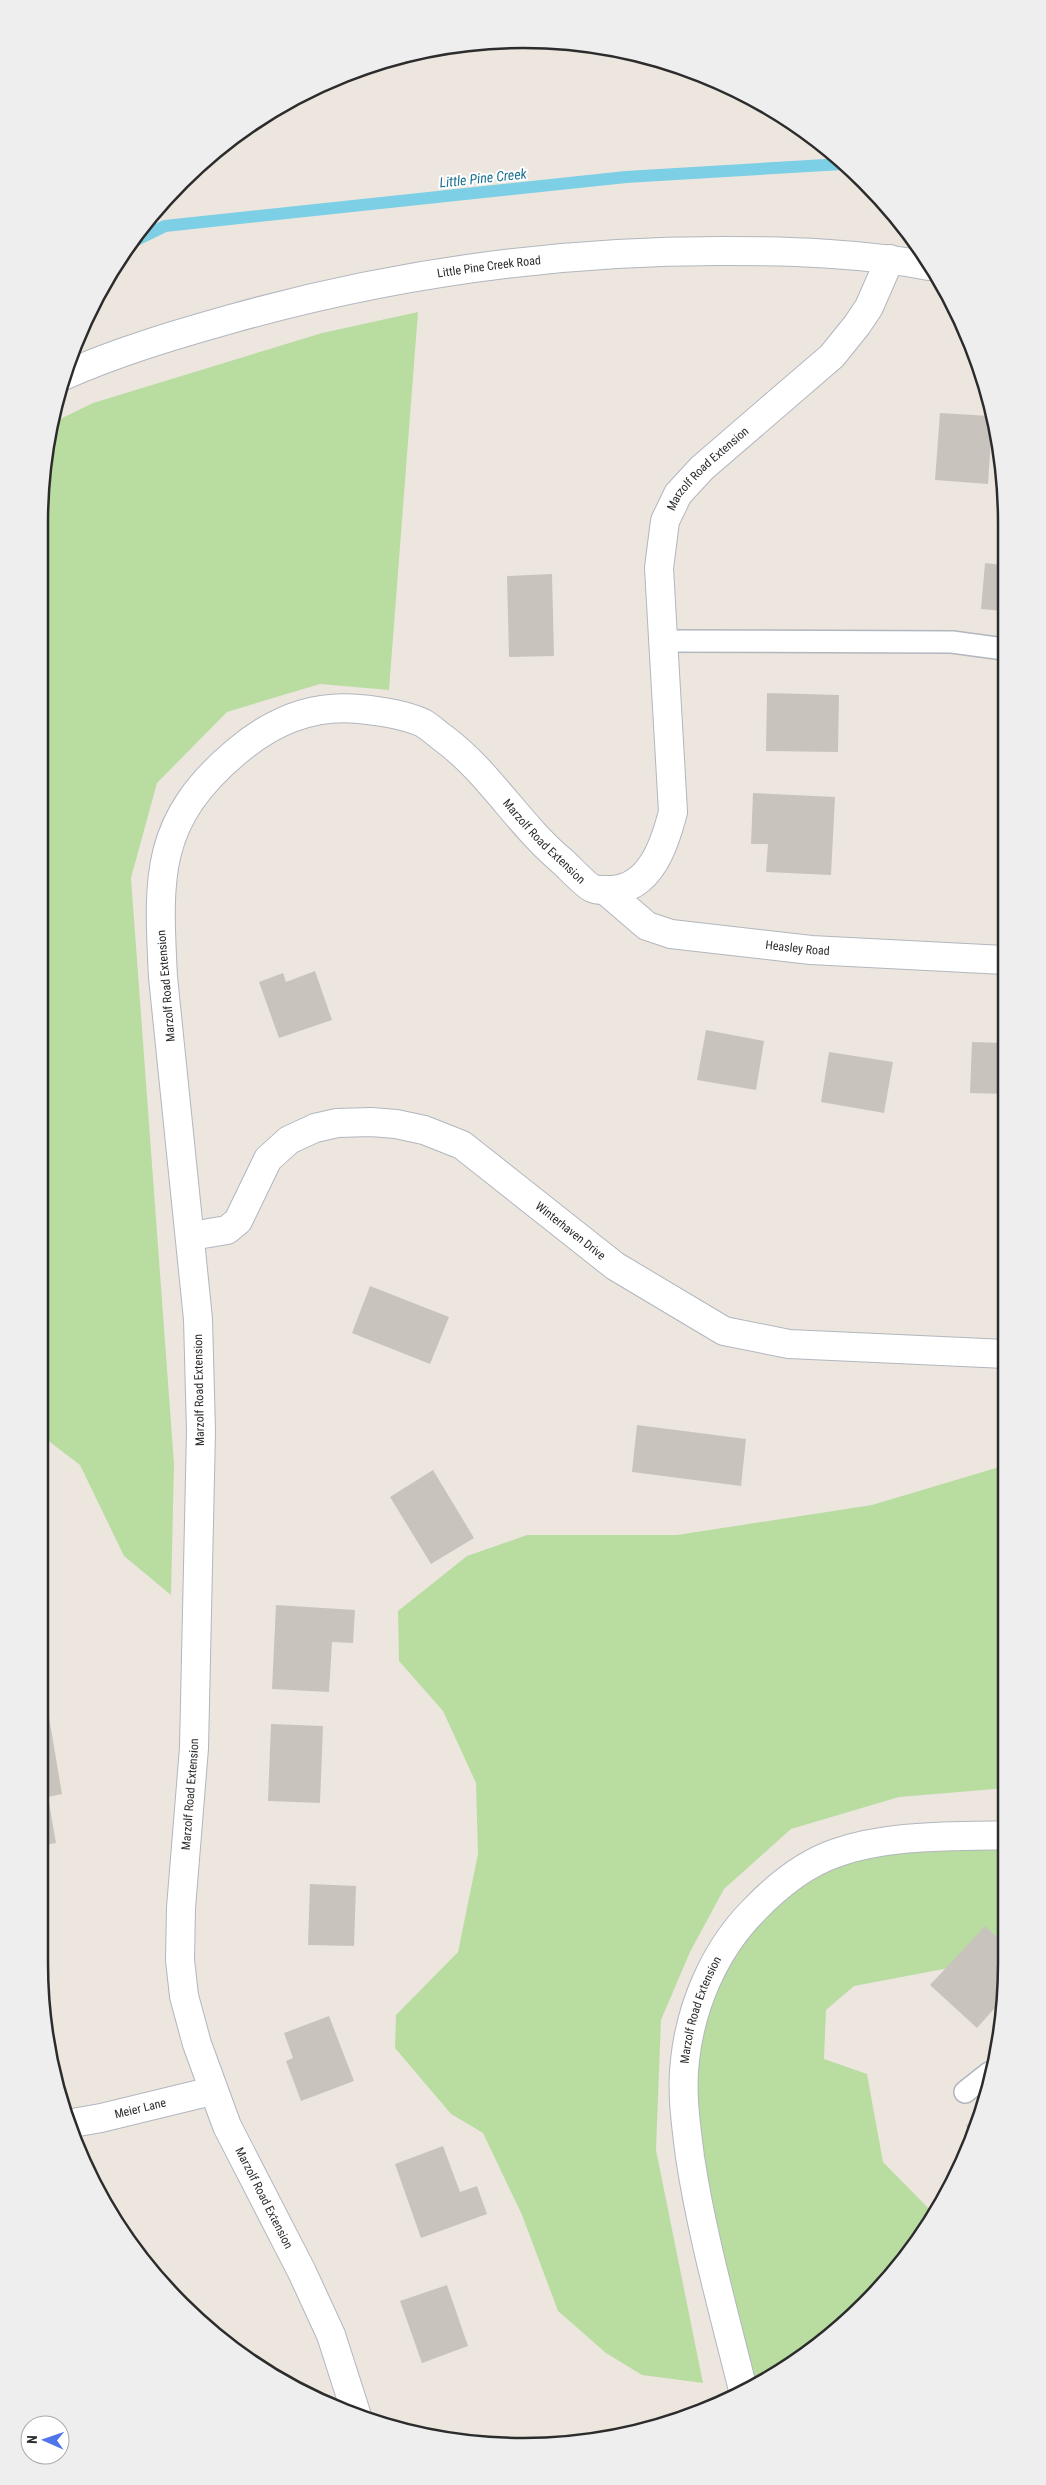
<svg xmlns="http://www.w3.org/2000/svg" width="1046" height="2485" font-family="'Roboto Condensed',sans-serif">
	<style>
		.green { fill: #b9dda1 }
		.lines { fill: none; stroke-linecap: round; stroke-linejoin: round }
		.stream { stroke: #7ccfe4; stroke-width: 12 }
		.building { fill: #c8c4bd }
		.lane-casing { stroke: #b2b6be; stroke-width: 24 }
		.street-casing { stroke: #b2b6be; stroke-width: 30 }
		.secondary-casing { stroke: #b2b6be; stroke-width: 30 }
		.lane { stroke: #fff; stroke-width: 21 }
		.street { stroke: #fff; stroke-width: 28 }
		.secondary { stroke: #fff; stroke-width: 28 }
		.labels { text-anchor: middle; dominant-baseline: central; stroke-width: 4; stroke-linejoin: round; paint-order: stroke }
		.street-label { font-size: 12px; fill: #2c2c2c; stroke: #fff }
		.water-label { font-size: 14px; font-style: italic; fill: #1a7091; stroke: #fff }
		.rim { fill: none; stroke: #2c2c2c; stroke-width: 2.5 }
	</style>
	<rect width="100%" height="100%" fill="#ece6df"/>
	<path class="green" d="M418,312L389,690L320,684L227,712L157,783L131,878L174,1464L171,1595L124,1556L80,1465L46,1439H39V523L56,421L93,403L322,333Z
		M1006,1465L1007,1788L899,1797L791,1829L724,1889L690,1952L661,2020L656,2150L703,2383L642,2375L606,2353L558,2311L522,2215L483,2133L451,2114L395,2048L396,2015L458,1952L478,1854L476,1783L443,1711L399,1661L398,1611L467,1556L527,1535H677L872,1505Z
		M1007,1835V1957L854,1986L826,2010L824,2059L867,2074L883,2162L933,2213L938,2211L907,2257L842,2326L765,2381L743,2390L684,2114L716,1961L836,1853Z"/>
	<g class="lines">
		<path class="stream" d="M132,242L165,226L626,177L842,164"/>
	</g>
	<path class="building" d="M940,413L990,416L992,424L988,484L935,480Z
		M985,563L1003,565V611L981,609Z
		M552,574L554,656L509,657L507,576Z
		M767,693L839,695L838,752L766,751Z
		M753,793L835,797L831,875L766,872L768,844H751Z
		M315,971L332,1020L279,1038L259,982L283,973L286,982Z
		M706,1030L764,1041L756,1090L697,1080Z
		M972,1042L1005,1043V1094L970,1093Z
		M829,1052L893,1062L884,1113L821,1102Z
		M370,1286L449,1317L430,1364L352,1333Z
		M637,1425L746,1439L741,1486L632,1472Z
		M433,1470L474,1538L431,1564L390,1497Z
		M276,1605L355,1610L353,1643L332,1642L329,1692L272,1689Z
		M39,1676H42L62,1794L48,1797L56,1843L39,1846Z
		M271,1724L323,1726L320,1803L268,1801Z
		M310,1884L356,1886L354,1946L308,1945Z
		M985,1926L1007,1946V1962L1001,2001L977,2028L930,1985Z
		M329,2016L354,2081L301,2101L286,2061L293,2058L284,2033Z
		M981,2119L972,2139L966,2125Z
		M443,2146L460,2192L477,2186L487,2214L421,2238L395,2164Z
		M447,2285L468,2346L422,2363L400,2301Z"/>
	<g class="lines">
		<g class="lane-casing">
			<path id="lane" d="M663,641L952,642L1004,649
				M965,2092L989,2073"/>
		</g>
		<g class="street-casing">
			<g id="street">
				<path id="s1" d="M605,890L647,926L671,934L811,950L1004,960"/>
				<path id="s2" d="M191,1236L227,1230L238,1221L268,1159L289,1140L315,1128L337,1123L371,1122L396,1124L424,1130L462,1145L615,1266L724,1331L789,1344L1006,1354"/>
				<path id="s3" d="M67,2124L101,2118L212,2091"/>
				<path id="s4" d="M743,2390C724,2313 702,2236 690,2157C686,2125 681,2092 685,2060C691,2005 715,1949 754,1910C777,1886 804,1864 836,1853C890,1834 951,1837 1007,1835"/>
				<path id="s5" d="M357,2416L331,2335L302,2272L227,2126L197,2044L184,1996L180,1960L181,1908L194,1748L201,1431L198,1319L163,977C158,878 154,821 236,752C271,722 312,704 359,709C381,711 403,714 423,723C430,727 436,733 443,738C489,772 518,824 562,861C569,867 585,885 592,888C598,891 606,890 612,890C651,888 665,843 673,812L659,568L665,521L678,494L702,468L832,356L857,325L869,307L890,259"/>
			</g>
		</g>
		<g class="secondary-casing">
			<g id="secondary">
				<path id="s6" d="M63,376C117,352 174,335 231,319C390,274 556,251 721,251C791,251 860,253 929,266"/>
			</g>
		</g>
		<use href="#lane" class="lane"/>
		<use href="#street" class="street"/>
		<use href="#secondary" class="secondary"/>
	</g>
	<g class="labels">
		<g class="street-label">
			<text stroke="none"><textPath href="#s6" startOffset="441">Little Pine Creek Road</textPath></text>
			<text stroke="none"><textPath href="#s5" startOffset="2650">Marzolf Road Extension</textPath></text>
			<text stroke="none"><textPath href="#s5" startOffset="2096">Marzolf Road Extension</textPath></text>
			<text stroke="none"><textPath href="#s1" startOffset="208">Heasley Road</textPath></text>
			<text transform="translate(166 986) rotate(-95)">Marzolf Road Extension</text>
			<text stroke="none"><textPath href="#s2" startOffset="466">Winterhaven Drive</textPath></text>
			<text transform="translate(199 1390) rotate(-91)">Marzolf Road Extension</text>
			<text stroke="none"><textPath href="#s5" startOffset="658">Marzolf Road Extension</textPath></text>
			<text stroke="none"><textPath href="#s4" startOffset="389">Marzolf Road Extension</textPath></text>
			<text stroke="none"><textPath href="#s3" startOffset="75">Meier Lane</textPath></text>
			<text transform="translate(264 2198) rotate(63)">Marzolf Road Extension</text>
		</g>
		<g class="water-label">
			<text transform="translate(483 178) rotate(-6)">Little Pine Creek</text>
		</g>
	</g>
	<path d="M0 0H1046V2485H0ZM523 48H523A475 475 0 0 1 998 523V1963A475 475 0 0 1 523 2438H523A475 475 0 0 1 48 1963V523A475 475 0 0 1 523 48Z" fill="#eee" fill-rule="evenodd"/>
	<path class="rim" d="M523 48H523A475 475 0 0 1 998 523V1963A475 475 0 0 1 523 2438H523A475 475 0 0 1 48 1963V523A475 475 0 0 1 523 48Z"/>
	<g transform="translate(45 2440) rotate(272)"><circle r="24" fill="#ffffff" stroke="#ababab"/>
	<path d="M0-4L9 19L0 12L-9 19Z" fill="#4e76ea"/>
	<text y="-8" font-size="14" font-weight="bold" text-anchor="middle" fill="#2c2c2c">N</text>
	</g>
</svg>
